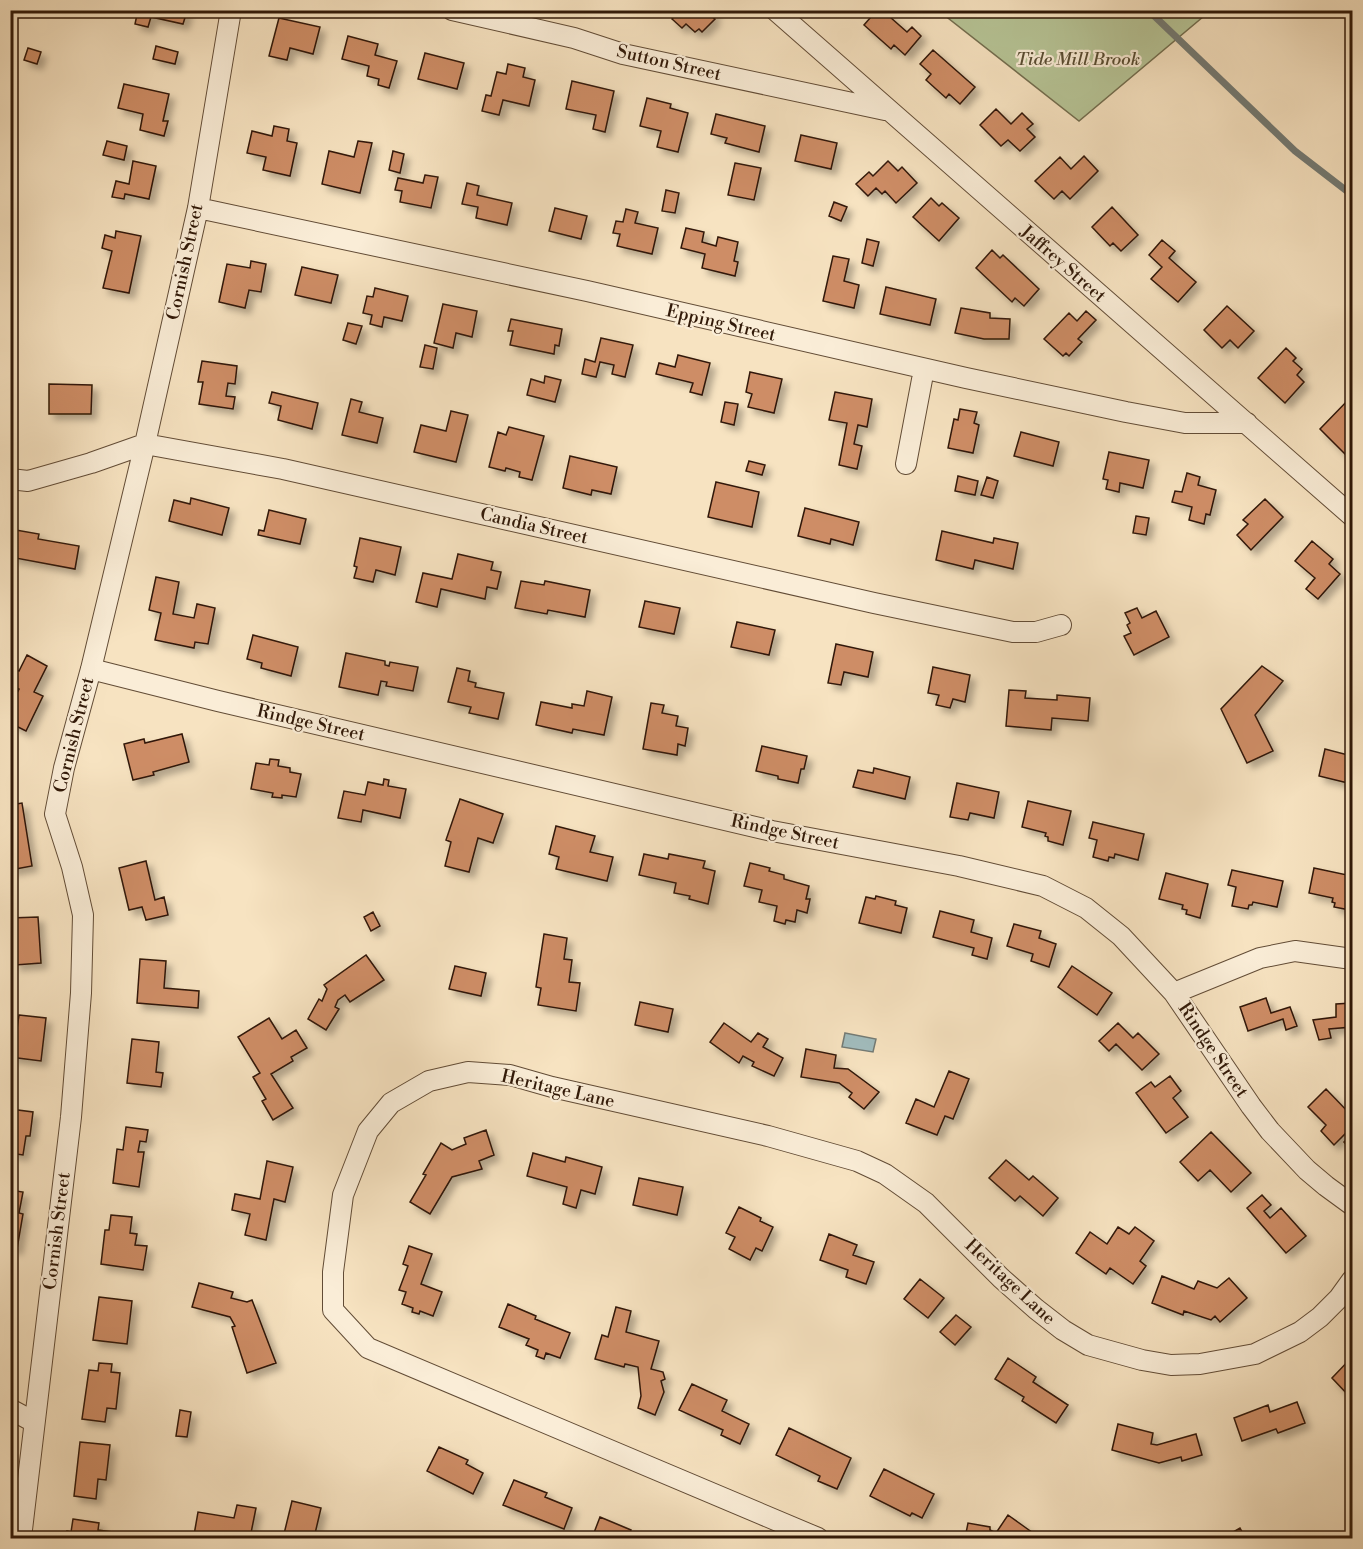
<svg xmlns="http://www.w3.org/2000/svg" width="1363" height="1549" font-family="'Libre Bodoni',serif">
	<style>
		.green { fill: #b7c597; stroke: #746f50; stroke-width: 1.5 }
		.water { fill: #a1bcbd; stroke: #747b75; stroke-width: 1.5 }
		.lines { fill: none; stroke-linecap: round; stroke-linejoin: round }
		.stream { stroke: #747b75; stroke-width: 7 }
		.building { fill: #ce8d66; stroke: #311908; stroke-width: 1.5; filter: url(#shadow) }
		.minor-casing { stroke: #624c36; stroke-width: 22 }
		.minor { stroke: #faedd7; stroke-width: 20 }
		.labels { text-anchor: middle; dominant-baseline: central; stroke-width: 4.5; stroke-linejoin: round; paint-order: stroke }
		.park-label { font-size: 18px; font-style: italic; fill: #594d33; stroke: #faedd7 }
		.street-label { font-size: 18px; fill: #311908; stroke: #faedd7 }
	</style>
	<defs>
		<filter id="shadow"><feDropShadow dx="5.5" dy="5.5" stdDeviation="3" flood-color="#0004"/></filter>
	</defs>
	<rect width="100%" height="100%" fill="#f7e3c1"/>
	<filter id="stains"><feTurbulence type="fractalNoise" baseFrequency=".00333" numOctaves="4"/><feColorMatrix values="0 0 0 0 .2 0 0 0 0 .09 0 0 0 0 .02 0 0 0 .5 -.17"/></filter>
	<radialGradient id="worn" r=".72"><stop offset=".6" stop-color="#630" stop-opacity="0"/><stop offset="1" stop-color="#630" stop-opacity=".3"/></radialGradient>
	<path class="green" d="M939,11H1210L1079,121Z"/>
	<path class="water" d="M845,1033L876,1039L873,1052L842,1047Z"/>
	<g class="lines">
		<path class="stream" d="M1148,10L1295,151L1352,195"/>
	</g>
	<path class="building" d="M138,10H183L187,11L183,24L151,17L148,27L135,24Z
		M680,10H716L711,16L715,19L702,32L699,29L695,32L686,24L682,28L672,19Z
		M877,10H882L907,32L912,27L921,36L905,55L894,45L891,49L864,25Z
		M279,18L320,27L313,54L290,48L287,60L269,56Z
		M348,36L378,44L375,55L397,61L389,88L378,85L379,79L367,76L369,66L342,59Z
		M156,46L178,52L175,64L153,59Z
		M28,48L41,52L37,64L24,60Z
		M933,50L975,87L960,104L949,94L946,98L926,80L931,74L920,64Z
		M425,53L464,63L457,89L418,79Z
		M508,64L525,68L523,77L535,80L529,106L503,100L499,115L482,111L486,95L491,96L497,72L506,74Z
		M572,81L614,91L605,132L593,129L596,115L566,109Z
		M124,84L169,94L163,121H168L164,136L140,130L143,114L118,108Z
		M647,98L671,104L670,108L688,113L678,152L657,147L661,131L640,126Z
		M996,109L1011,124L1022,113L1033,124L1027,129L1035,137L1020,151L1008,140L1001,146L980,125Z
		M716,114L765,126L759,152L725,143L727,138L711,134Z
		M274,126L289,129L287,141L297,143L290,176L263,170L266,157L247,153L252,131L272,136Z
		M801,135L837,143L831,169L795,161Z
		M107,141L127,146L124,160L103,155Z
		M358,141L372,143L360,193L322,184L329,151L354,157Z
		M393,151L404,154L400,173L389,170Z
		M1084,156L1098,171L1070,199L1062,191L1054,199L1035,181L1060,157L1071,169Z
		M133,161L156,166L149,199L125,194L124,199L112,197L116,181L129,184Z
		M888,161L898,171L902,167L917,183L896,203L885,191L882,194L876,188L868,196L856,184L869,172L873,176Z
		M735,163L761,168L754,200L728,195Z
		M425,175L438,177L431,208L400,202L402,191L395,190L398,178L423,183Z
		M467,183L479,186L477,195L512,203L507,225L476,218L478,207L462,204Z
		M666,190L679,193L675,213L662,211Z
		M931,198L939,206L942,203L959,218L939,241L913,217Z
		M834,202L847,207L841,221L829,216Z
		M1112,207L1138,235L1121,251L1113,243L1110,246L1092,227Z
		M555,208L587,216L581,239L549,231Z
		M626,209L638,212L635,223L658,228L652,254L617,246L620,234L613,233L616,221L623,222Z
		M686,228L704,232L702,242L716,246L718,237L738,242L734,261L738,262L735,276L702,268L705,254L681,248Z
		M116,231L141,236L129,293L103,288L112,251L102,248L105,235L115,238Z
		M867,239L879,242L873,266L862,263Z
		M1162,240L1175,251L1169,258L1196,282L1178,302L1151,279L1162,267L1149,255Z
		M992,250L1000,258L1003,255L1039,289L1024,306L1015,298L1012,302L976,268Z
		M833,256L849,259L844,281L859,285L854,308L823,301Z
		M251,261L266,264L261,292L249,290L245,308L219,302L227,264L250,268Z
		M302,267L338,275L331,303L295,295Z
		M886,287L936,299L930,325L880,314Z
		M375,288L408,296L402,321L384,317L382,327L370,324L372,315L363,313L367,296L373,297Z
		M443,304L477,311L472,337L456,333L453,348L434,343Z
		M1227,306L1254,331L1238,348L1230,340L1222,348L1204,330Z
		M961,308L990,313V318L1010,319L1009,339H984L955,333Z
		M1086,311L1096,320L1078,339L1082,342L1069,356L1066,353L1063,356L1044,339L1069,313L1077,321Z
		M511,319L562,329L559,346L555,345L554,354L510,345L513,331H508Z
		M348,323L362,326L356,344L343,340Z
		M601,338L633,345L625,377L612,374L614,365L600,362L596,377L582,374L585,359L595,362Z
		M425,345L437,348L433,369L420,367Z
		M1286,348L1296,358L1293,361L1302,369L1297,375L1304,382L1285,403L1258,378Z
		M678,355L710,363L702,395L690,392L693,383L656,374L659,363L675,367Z
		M202,361L237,366L235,384L228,383L226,396L235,397L233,409L199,404L203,382H198Z
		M750,372L782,379L774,413L748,407L752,394L746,392Z
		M545,376L561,380L555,402L527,395L531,379L544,383Z
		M49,384L92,385L91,414H49Z
		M272,392L318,403L312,429L278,420L281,406L269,403Z
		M835,392L872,399L867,427L858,425L854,444L862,446L857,469L839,465L847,423L829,420Z
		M1350,398L1352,400V461L1320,429Z
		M351,399L362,402L359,412L383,418L377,443L342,435Z
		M725,402L738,404L734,425L721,422Z
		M960,409L977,412L974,423L979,425L973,453L948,448L954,419L958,420Z
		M451,411L468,415L456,462L414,452L421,425L446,431Z
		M509,427L544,436L532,480L519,477L520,472L506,468L505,471L489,467L498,432L506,435Z
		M1021,432L1059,442L1053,466L1014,456Z
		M1109,452L1149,460L1143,488L1120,483L1119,492L1106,489L1108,480L1103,479Z
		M570,456L617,467L611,494L592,490L591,495L563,488Z
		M749,461L765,465L762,475L746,471Z
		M1187,473L1200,477L1198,485L1216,490L1210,515L1206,514L1204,524L1189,520L1192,507L1172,502L1175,491L1182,492Z
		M958,476L978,481L975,495L955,491Z
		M987,477L998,481L993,498L981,495Z
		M716,482L759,492L752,527L708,517Z
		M191,498L229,508L222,535L169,521L174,500L190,504Z
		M1265,499L1283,517L1251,550L1237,535L1248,524L1243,520Z
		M805,508L859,522L853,545L831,539L830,544L798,536Z
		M269,510L306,519L300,544L258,535L259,530L264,531Z
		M1136,516L1149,518L1146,535L1133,533Z
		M10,529L39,534L38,539L79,546L75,569L10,557Z
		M942,531L993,543L994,538L1018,543L1013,569L975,560L973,569L936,560Z
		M360,538L401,547L395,575L376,570L373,582L354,578L357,567L354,566Z
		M1312,541L1333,559L1329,564L1340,574L1318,599L1306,589L1315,578L1295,561Z
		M458,554L493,562L491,570L501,572L497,589L487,587L485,599L441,589L437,607L416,602L423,573L452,579Z
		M156,577L179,582L173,614L194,618L197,604L215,608L208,644L195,642L194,648L155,640L161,613L149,610Z
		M521,581L544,585L545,581L590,590L585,617L548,610L547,614L515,608Z
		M645,601L680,608L674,634L639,627Z
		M1137,608L1142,618L1156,611L1169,637L1134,655L1124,636L1131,633L1127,625L1130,623L1125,613Z
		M737,622L775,630L769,655L731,647Z
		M253,635L298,647L291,676L261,668L262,663L247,659Z
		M836,644L873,652L868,677L844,672L841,685L828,683Z
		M346,653L385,661V665L389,666L390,662L418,667L413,691L386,686L387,682L381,681L378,695L339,687Z
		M27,655L47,666L34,692L43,696L26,731L10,723V707L19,689L10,685V667L19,671Z
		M1262,666L1283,681L1255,715L1273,751L1247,763L1221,709Z
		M933,667L970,675L965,702L953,699L950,708L936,705L939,695L928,693Z
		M457,668L470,671L468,681L476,683L475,687L504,693L498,719L469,713L471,707L448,702Z
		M1009,690L1026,691L1025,698L1057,700V695L1090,698L1088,721L1052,718L1051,730L1006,726Z
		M587,691L612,697L604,735L573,729L572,733L536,725L541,702L572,708V704L584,706Z
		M651,703L664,705L662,713L678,716L676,726L688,728L685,746L678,744L677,755L643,749Z
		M182,734L189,762L153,772L154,775L133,780L124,744L144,739L145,743Z
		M762,746L807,756L804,769H801L798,783L778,779V776L756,771Z
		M1325,749L1352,756V784L1319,776Z
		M270,759L279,760L278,766L290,768V772L301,774L296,797L282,795V798L272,797L273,793L251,789L256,763L269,765Z
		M874,768L910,777L905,799L853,787L858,770L873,773Z
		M384,779L389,780L388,786L406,789L400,818L363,810L361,822L338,818L344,791L365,795L368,782L383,785Z
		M957,783L999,792L994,818L970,813L968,820L950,817Z
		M460,799L503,814L493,843L478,838L469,872L445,866L451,842L446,840Z
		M1028,801L1071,811L1063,845L1048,841V837L1045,836L1046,833L1022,827Z
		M22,803L32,866L10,870V805Z
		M1093,822L1144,834L1138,860L1115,854L1114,858L1109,857L1108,861L1093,857L1097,840L1089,838Z
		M556,826L595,836L590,852L613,857L607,881L556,869L559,857L549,854Z
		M644,854L668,859L669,854L705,861L703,868L715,871L708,904L689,899L690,896L674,893L676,883L639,875Z
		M146,861L155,900L164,897L168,915L146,920L142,907L129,910L119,868Z
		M750,863L770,868L769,871L784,875V879L809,886L806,899H810L807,913L797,910L795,922L786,920L785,924L774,921L777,906L759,902L762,890L744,886Z
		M1314,868L1352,876V897L1350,910L1334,907L1335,903L1332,902L1333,898L1309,893Z
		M1232,870L1283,881L1277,907L1253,902L1252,905H1249L1248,909L1232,906L1236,887L1228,885Z
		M1166,873L1208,884L1200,918L1186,914L1187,910L1182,909L1183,905L1159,899Z
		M876,896L896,901L895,905L907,908L901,933L859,923L866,897L875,899Z
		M940,911L974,920L971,932L992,938L987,959L972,955L974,948L933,937Z
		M373,912L380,926L371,931L364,917Z
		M38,917L41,963L15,965L13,943L10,944V918Z
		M1014,924L1041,931L1039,938L1056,944L1049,967L1031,961L1033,954L1007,946Z
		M544,934L567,938L564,959L572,960L569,982L580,983L576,1011L538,1005L541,988L536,987Z
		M366,955L384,980L350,1002L345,995L338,1000L335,1007L339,1009L326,1030L308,1019L319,999L322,1001L327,989L324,985Z
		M140,959L166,961L164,988L199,991L198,1008L137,1003Z
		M455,966L486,973L481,996L449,989Z
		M1072,966L1112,993L1097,1015L1058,987Z
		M1266,998L1271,1013L1290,1007L1297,1026L1286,1030L1283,1019L1248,1031L1240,1007Z
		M640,1002L673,1009L668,1032L635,1025Z
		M1352,1003V1027L1329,1029L1331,1038L1319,1040L1313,1020L1336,1017V1004Z
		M19,1015L46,1018L41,1061L10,1057V1035L16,1036Z
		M269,1018L282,1039L296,1030L307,1048L291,1057L293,1061L271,1074L293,1108L273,1120L262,1101L266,1099L253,1077L260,1073L238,1037Z
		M724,1023L751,1042L758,1033L768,1039L763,1047L783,1058L774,1076L752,1066L754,1062L743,1056L739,1063L710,1042Z
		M1118,1023L1133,1038L1138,1033L1159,1054L1142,1070L1116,1044L1109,1051L1099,1041Z
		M132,1039L159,1042L156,1072L163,1073L161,1087L127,1083Z
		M806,1049L836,1055L834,1068L848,1069L879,1092L864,1109L849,1097L852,1093L839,1083L801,1077Z
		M949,1071L969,1079L953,1119L945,1116L937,1135L906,1123L916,1099L934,1107Z
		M1170,1076L1181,1091L1173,1098L1188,1117L1166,1133L1136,1093L1151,1082L1155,1087Z
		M1326,1089L1352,1116V1151L1344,1142L1349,1137L1346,1133L1334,1145L1321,1131L1326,1125L1308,1107Z
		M10,1109L33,1112L30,1136H26L23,1155L10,1153Z
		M126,1127L148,1130L146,1142L140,1141L138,1152H144L139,1187L113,1183L117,1149L123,1150Z
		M486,1130L494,1155L479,1161L482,1169L452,1177L430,1214L410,1202L426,1175L423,1174L441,1143L452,1150L466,1144L464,1138Z
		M1211,1132L1251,1173L1231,1192L1210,1170L1198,1181L1180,1162Z
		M533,1153L565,1162L566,1157L602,1167L595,1194L581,1190L576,1208L563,1204L567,1187L527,1176Z
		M1006,1160L1029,1180L1033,1176L1058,1198L1043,1216L1020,1196L1015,1201L989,1178Z
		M267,1161L293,1167L285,1202L274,1199L266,1240L245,1235L250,1214L232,1210L235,1194L260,1199Z
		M639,1178L683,1187L677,1215L633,1205Z
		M10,1190L23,1192L19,1213L23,1214L17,1249L10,1248Z
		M1262,1195L1271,1205L1264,1211L1270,1218L1281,1208L1306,1236L1286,1253L1247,1208Z
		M739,1207L761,1218L760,1221L773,1227L762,1251L756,1248L750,1260L729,1249L735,1237L726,1233Z
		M111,1215L132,1217L130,1233L137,1234L135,1245L147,1246L143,1270L101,1264L105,1230H109Z
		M1118,1227L1129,1234L1135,1227L1154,1241L1140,1261L1146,1266L1133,1284L1110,1268L1106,1274L1076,1253L1090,1232L1107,1244Z
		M829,1234L857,1245L853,1255L874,1262L866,1284L846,1277L848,1270L820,1260Z
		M409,1246L432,1254L421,1284L442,1292L433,1316L420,1311L419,1314L412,1312L413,1308L402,1304L406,1292L399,1290L408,1266L403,1264Z
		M1162,1276L1194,1289L1198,1281L1217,1288L1229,1278L1247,1298L1220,1322L1215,1316L1211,1320L1184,1311L1183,1315L1152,1303Z
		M920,1279L944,1298L928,1318L904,1299Z
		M199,1283L233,1292L231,1298L247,1302L252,1300L276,1363L247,1373L232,1327L235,1326L230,1317L192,1307Z
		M99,1297L132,1301L127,1344L93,1340Z
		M508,1304L536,1316L535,1319L570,1333L560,1358L546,1353L544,1359L536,1356L538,1350L526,1345L529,1339L499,1327Z
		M616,1307L631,1311L626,1332L659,1341L651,1369L663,1372L665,1379L661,1381L664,1392L655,1415L638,1408L641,1396L638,1367L625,1364L624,1367L595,1359L602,1335L608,1337Z
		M956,1315L971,1327L955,1345L940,1332Z
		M1352,1357V1399L1332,1378Z
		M1008,1358L1036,1377L1033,1382L1068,1405L1056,1423L1022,1401L1024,1397L995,1379Z
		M99,1363L112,1364L111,1372L120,1373L116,1409L107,1408L105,1422L82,1419L89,1370L98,1371Z
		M692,1384L727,1400L722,1411L749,1424L740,1444L721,1435L723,1430L679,1410Z
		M1297,1402L1305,1423L1278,1433L1276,1429L1242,1441L1234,1418L1268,1405L1270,1412Z
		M180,1410L191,1412L187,1437L176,1436Z
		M1118,1424L1153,1433L1151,1444L1157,1445L1196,1434L1202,1455L1182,1461L1181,1457L1159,1463L1112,1450Z
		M789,1428L851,1458L837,1489L818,1481L820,1476L776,1455Z
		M80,1442L110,1445L106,1480L98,1479L96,1499L74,1496Z
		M439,1447L468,1460L466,1464L483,1473L473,1494L427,1471Z
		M884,1469L934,1494L922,1518L912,1513L910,1516L870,1496Z
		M514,1480L547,1493L545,1497L572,1508L564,1529L503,1505Z
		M292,1501L321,1508L314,1538L293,1535L292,1538H283Z
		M237,1505L256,1508L250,1538H213L194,1535L198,1512L234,1518Z
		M1008,1515L1040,1538H965L968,1523L990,1527V1530L996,1533Z
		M600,1517L631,1530L628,1538H592Z
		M73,1519L99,1523L98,1530L112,1532L111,1538H66L67,1531L71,1532Z
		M1240,1528L1245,1537L1227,1538L1226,1536Z"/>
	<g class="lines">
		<g class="minor-casing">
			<path id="minor" d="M452,10L574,38L623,54L885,110
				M775,10L1352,516
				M198,208L587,291L966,378L1126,412L1185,423H1247
				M906,464L924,369
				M10,479L28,481L91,463L145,444L283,469L874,603L1013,632H1036L1061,625
				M91,669L218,701L772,831L959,866L1043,886L1086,908L1121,936L1174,993L1251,1106L1270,1131L1307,1170L1326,1186L1352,1205
				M1174,993L1260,958L1295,951L1352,959
				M10,1409L34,1422
				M21,1538L71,1117L81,993L83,915L72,867L55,814L64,768L91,669L145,444L198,208L231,10
				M818,1538L368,1348L333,1310V1272L343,1195L368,1131L391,1103L429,1081L468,1072L510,1075L552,1087L768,1136L857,1161L885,1174L926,1203L1001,1278L1036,1309L1063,1330L1088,1345L1142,1360L1171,1365L1200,1364L1255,1354L1300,1332L1320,1317L1339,1298L1352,1280"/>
		</g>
		<use href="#minor" class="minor"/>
	</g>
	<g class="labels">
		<g class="park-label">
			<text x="1078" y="59">Tide Mill Brook</text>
		</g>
		<g class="street-label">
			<text transform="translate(669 63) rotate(13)">Sutton Street</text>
			<text transform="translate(185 262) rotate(-78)">Cornish Street</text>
			<text transform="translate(1063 264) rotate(41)">Jaffrey Street</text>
			<text transform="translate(721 323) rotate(13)">Epping Street</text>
			<text transform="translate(534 526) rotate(13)">Candia Street</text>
			<text transform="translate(311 723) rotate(13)">Rindge Street</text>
			<text transform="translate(74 735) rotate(-76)">Cornish Street</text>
			<text transform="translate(785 832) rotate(12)">Rindge Street</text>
			<text transform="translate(1213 1050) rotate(56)">Rindge Street</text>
			<text transform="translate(558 1089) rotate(13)">Heritage Lane</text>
			<text transform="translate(57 1231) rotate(-83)">Cornish Street</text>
			<text transform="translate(1010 1282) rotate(43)">Heritage Lane</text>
		</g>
	</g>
	<rect width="1363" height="1549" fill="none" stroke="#f7e3c1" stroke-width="36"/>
	<rect x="12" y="12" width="1339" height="1525" fill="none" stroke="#311908" stroke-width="3"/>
	<rect x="18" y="18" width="1327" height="1513" fill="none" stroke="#311908" stroke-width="1.5"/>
	<rect width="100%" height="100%" filter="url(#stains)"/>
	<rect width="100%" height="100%" fill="url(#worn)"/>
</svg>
